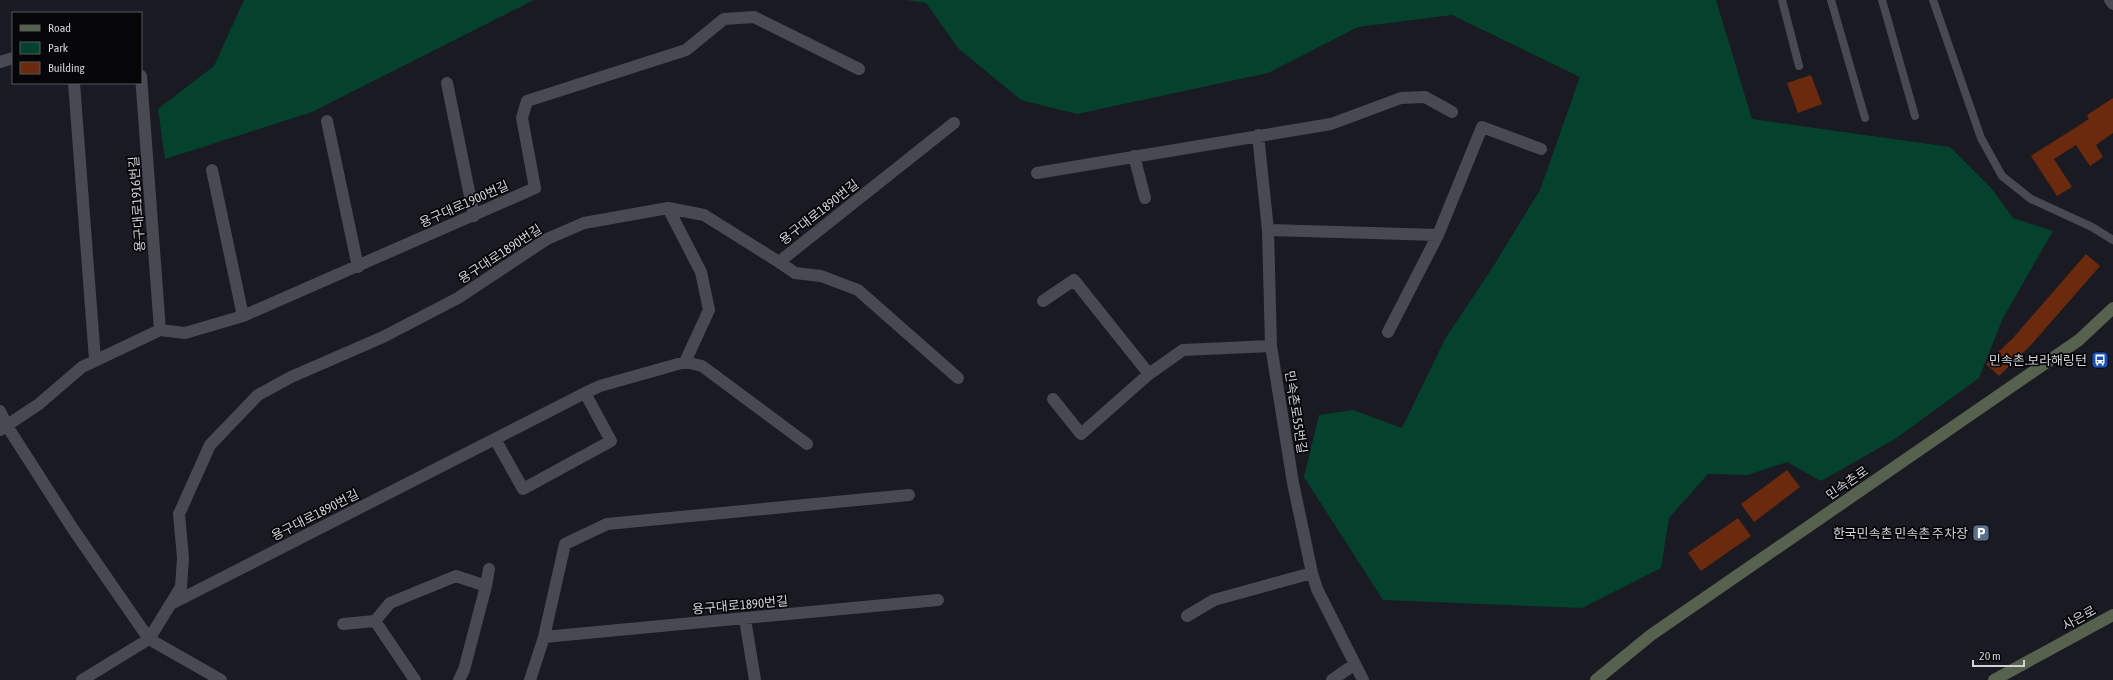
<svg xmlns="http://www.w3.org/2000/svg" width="2113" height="680" font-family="'Asap Condensed','Noto Sans KR',sans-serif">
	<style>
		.green { fill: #04422d }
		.building { fill: #6b2a0d }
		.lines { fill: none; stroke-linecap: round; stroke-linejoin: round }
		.lane { stroke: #484953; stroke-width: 8 }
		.street { stroke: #484953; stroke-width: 12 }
		.secondary { stroke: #57624e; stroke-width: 12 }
		.labels { text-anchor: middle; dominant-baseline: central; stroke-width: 3.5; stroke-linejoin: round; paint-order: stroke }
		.street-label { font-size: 13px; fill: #d1d2d8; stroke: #060609 }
		.poi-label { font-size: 13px; fill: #d1d2d8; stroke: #060609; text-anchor: end }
	</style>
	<rect width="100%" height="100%" fill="#1a1a23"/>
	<path class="green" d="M244,0H534L312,112L165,159L158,109L214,66Z
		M906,0H1716L1752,119L1950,147L1992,189L2013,218L2053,231L2003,318L1979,378L1895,439L1821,481L1787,462L1748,475L1708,474L1669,518L1661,568L1582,608L1383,600L1304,477L1319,415L1353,410L1402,428L1445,339L1491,270L1540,190L1580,77L1452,15L1358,27L1268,73L1077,114L1021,100L958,48L926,3Z"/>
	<path class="building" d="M1811,75L1822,104L1798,113L1787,83Z
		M2113,98V133L2096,145L2103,157L2090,166L2076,145L2054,159L2072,187L2057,196L2031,156L2089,119L2087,115Z
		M2086,254L2100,266L2031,345L1999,376L1986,364L2013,338Z
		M1787,470L1800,487L1754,522L1741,504Z
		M1738,518L1751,536L1701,571L1688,553Z"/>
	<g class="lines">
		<path class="lane" d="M1782,0L1799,66
			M1831,0L1865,118
			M1882,0L1915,116
			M1933,0L1981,138L2002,176L2031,199L2092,227L2113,240"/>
		<path class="street" d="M2110,0L2113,4
			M0,62L13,58
			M141,76L160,330
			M74,83L95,360
			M447,83L474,216
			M327,121L358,267
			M1258,135L1268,230L1271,346L1293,483L1312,573L1317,589L1363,680
			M1134,156L1145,198
			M212,170L243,316
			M1037,173L1331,124L1401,98L1425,97L1452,112
			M668,208L701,272L709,310L685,362
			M1268,230L1438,235
			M779,262L795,273L821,276L858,290L958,378
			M1043,301L1074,280L1149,374
			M1388,332L1438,235L1482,127L1541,149
			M585,393L600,386L685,362L702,366L807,444
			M1053,399L1081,434L1149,374L1183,350L1271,346
			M0,411L7,426L73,529L149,639L221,680
			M0,430L39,404L82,367L160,330L185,333L243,316L535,188L522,118L527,101L686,50L724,19L754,17L859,69
			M486,586L489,569
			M171,604L585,393L611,441L523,489L495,439
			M1187,616L1214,600L1312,573
			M745,619L755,680
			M343,624L375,621
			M544,637L565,544L607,524L909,495
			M82,680L149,639L181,587L183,558L179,514L210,445L258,395L291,377L383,337L458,298L547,239L584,223L668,208L704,215L779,262L954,123
			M415,680L375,621L390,603L456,576L486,586L464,670L459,680
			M530,680L544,637L938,600
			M1332,680L1355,664"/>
		<path class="secondary" d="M1596,680L1651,635L2079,340L2113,308
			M1994,680L2113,615"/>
	</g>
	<defs>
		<g id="bus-square" transform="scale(0.9)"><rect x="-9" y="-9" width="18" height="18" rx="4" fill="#1a4fb4" stroke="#060609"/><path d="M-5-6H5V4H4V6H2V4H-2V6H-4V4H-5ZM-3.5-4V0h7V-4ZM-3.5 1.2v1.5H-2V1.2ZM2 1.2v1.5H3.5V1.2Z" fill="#fff"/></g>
		<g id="parking-square" transform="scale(0.9)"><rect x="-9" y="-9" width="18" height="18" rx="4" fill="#5c6f8a" stroke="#060609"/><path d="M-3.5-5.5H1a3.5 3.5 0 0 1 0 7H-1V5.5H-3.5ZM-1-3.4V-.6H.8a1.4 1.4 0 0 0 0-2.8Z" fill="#fff"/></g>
	</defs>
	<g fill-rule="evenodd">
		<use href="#bus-square" x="2100" y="360"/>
		<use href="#parking-square" x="1981" y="533"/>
	</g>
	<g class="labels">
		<g class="street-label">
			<text transform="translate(137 204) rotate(-94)">용구대로1916번길</text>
			<text transform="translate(464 204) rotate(-24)">용구대로1900번길</text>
			<text transform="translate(819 212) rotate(-38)">용구대로1890번길</text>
			<text transform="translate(500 254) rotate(-33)">용구대로1890번길</text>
			<text transform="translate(1296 412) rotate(81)">민속촌로55번길</text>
			<text transform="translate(1847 483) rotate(-35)">민속촌로</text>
			<text transform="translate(315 515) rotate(-27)">용구대로1890번길</text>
			<text transform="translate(740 605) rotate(-5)">용구대로1890번길</text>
			<text transform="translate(2079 618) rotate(-29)">사은로</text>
		</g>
		<g class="poi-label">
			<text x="2087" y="360">민속촌.보라해링턴</text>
			<text x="1968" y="533">한국민속촌 민속촌 주차장</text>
		</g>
	</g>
	<rect x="12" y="12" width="130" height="72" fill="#060609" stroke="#57585c"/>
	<rect x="20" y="25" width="20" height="6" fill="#57624e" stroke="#57585c"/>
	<text x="48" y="32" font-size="12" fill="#d1d2d8">Road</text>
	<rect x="20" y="42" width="20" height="12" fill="#04422d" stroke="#57585c"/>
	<text x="48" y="52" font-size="12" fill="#d1d2d8">Park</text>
	<rect x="20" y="62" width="20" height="12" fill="#6b2a0d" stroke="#57585c"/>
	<text x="48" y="72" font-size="12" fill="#d1d2d8">Building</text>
	<path d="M1973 660v6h51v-6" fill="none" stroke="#d1d2d8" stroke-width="2"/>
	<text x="1979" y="660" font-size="12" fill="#d1d2d8" stroke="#060609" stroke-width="3" paint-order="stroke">20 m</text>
</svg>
